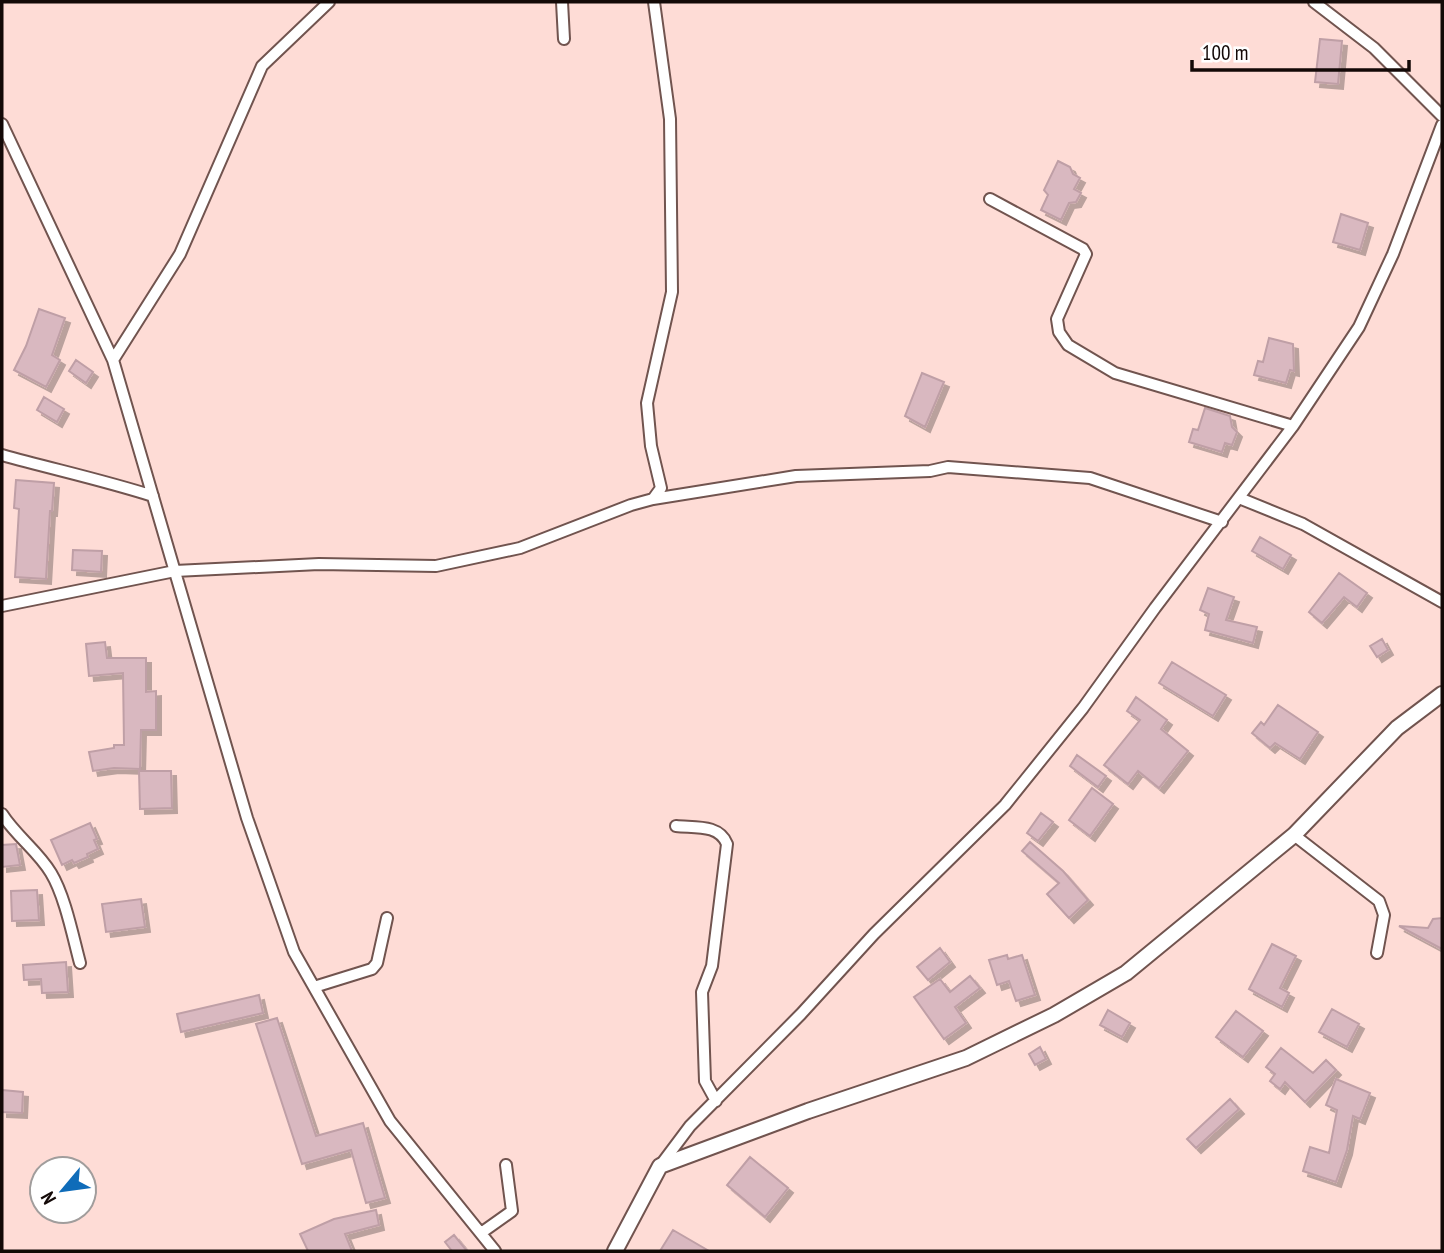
<svg xmlns="http://www.w3.org/2000/svg" width="1444" height="1253" font-family="'PT Sans Narrow',sans-serif">
	<style>
		.building { fill: #d9b8c0; stroke: #bf9fa6; stroke-width: 2; filter: url(#shadow) }
		.lines { fill: none; stroke-linecap: round; stroke-linejoin: round }
		.minor-casing { stroke: #71544f; stroke-width: 14 }
		.tertiary-casing { stroke: #71544f; stroke-width: 18 }
		.minor { stroke: #fff; stroke-width: 10 }
		.tertiary { stroke: #fff; stroke-width: 14 }
	</style>
	<defs>
		<filter id="shadow"><feDropShadow dx="5" dy="5" stdDeviation="0" flood-color="#0004"/></filter>
	</defs>
	<rect width="100%" height="100%" fill="#fedcd6"/>
	<path class="building" d="M1320,39L1342,41L1338,84L1315,82Z
		M1058,161L1070,167L1073,174L1080,178L1074,189L1081,193L1076,202L1069,203L1061,220L1041,210L1048,195L1044,190Z
		M1341,214L1368,223L1360,250L1333,242Z
		M39,309L65,318L52,355L60,360L46,387L14,370L26,346Z
		M1269,338L1293,344L1294,371L1290,370L1286,383L1254,375L1258,361L1263,362Z
		M76,360L93,372L86,383L69,371Z
		M922,373L944,382L925,427L905,416Z
		M44,397L64,409L57,422L37,410Z
		M1205,408L1230,416L1232,427L1237,432L1232,445L1225,443L1222,452L1189,442L1193,429L1198,430Z
		M16,480L54,483L52,511H50L46,579L15,577L19,509L14,508Z
		M1260,537L1291,555L1283,569L1252,551Z
		M73,550L102,551L101,572L72,570Z
		M1339,573L1367,593L1357,607L1344,597L1322,623L1309,612Z
		M1208,588L1234,597L1226,620L1257,627L1253,643L1205,630L1209,614L1200,610Z
		M1382,639L1388,650L1377,657L1370,646Z
		M105,642L107,658H146V692L156,691V730H141L140,769L114,768L93,771L89,752L114,748V745H124L123,673L89,676L86,644Z
		M1172,662L1226,695L1213,716L1159,683Z
		M1136,697L1167,720L1161,729L1188,751L1159,788L1138,771L1128,784L1104,765L1140,720L1127,711Z
		M1278,705L1318,732L1300,759L1275,743L1270,748L1252,733L1261,722L1264,725Z
		M1077,755L1106,776L1098,787L1070,766Z
		M139,771H171L172,808L140,809Z
		M1092,788L1113,804L1090,836L1069,820Z
		M1041,813L1053,822L1038,841L1027,833Z
		M90,823L97,839L94,840L98,849L87,854L88,857L74,863L72,860L62,865L51,840Z
		M1030,842L1063,871L1088,900L1069,918L1047,894L1059,883L1022,851Z
		M16,844L20,865L2,867V845Z
		M37,890L39,920L12,921L11,891Z
		M141,899L145,927L106,932L102,904Z
		M1442,918V949L1399,926L1428,928L1433,919Z
		M1272,944L1296,956L1280,988L1289,993L1282,1007L1249,989Z
		M940,948L950,962L928,980L917,967Z
		M1007,955L1008,959L1022,955L1035,995L1016,1001L1009,981L997,985L989,960Z
		M66,962L68,992L42,993L41,979L24,980L23,965Z
		M970,976L980,988L955,1007L966,1023L944,1039L914,997L940,979L950,992Z
		M259,995L263,1013L181,1032L177,1014Z
		M1332,1009L1359,1024L1347,1047L1319,1032Z
		M1108,1010L1130,1023L1122,1037L1100,1025Z
		M1236,1011L1263,1031L1243,1057L1216,1037Z
		M277,1018L316,1136L363,1123L385,1198L366,1203L351,1150L302,1164L256,1024Z
		M1040,1047L1046,1059L1035,1065L1029,1054Z
		M1281,1048L1313,1073L1326,1060L1336,1070L1305,1102L1285,1082L1280,1089L1270,1081L1275,1074L1266,1067Z
		M1336,1079L1370,1093L1360,1119L1353,1116L1347,1150L1336,1182L1303,1171L1310,1147L1329,1153L1337,1110L1326,1105Z
		M2,1090L23,1092L22,1113L2,1112Z
		M1230,1099L1239,1109L1196,1148L1187,1139Z
		M750,1157L788,1188L765,1217L727,1185Z
		M376,1210L379,1225L345,1234L352,1251H308L300,1234L334,1219Z
		M673,1230L709,1251H660Z
		M454,1235L467,1251H452L445,1242Z"/>
	<g class="lines">
		<g class="minor-casing">
			<path id="minor" d="M562,2L564,39
				M1314,2L1374,48L1442,116
				M2,124L113,360L247,818L294,952L390,1121L495,1251
				M990,199L1083,249L1086,254L1057,319L1059,332L1068,345L1115,373L1293,426
				M113,360L180,254L262,66L329,2
				M2,455C52,469 103,480 153,496
				M1239,498L1303,524L1442,602
				M653,499L796,476L930,471L948,467L1090,478L1222,522
				M2,606L175,571L319,564L436,566L520,548L631,505L653,499L661,488L651,446L647,403L672,292L670,119L654,2
				M2,814C16,836 38,851 51,873C65,896 73,937 80,963
				M676,826C695,828 719,824 727,844L712,966L702,992L705,1081L716,1101
				M1294,835L1379,901L1384,915L1377,953
				M314,987L372,969L377,963L387,918
				M660,1166L690,1126L801,1014L874,934L1005,805L1083,708L1155,608L1293,426L1359,327L1393,254L1442,125
				M481,1233L512,1211L506,1165"/>
		</g>
		<g class="tertiary-casing">
			<path id="tertiary" d="M615,1251L660,1166L808,1111L966,1058L1054,1015L1126,973L1294,835L1397,728L1442,694"/>
		</g>
		<use href="#minor" class="minor"/>
		<use href="#tertiary" class="tertiary"/>
	</g>
	<rect width="1444" height="1253" fill="none" stroke="#130907" stroke-width="7"/>
	<g transform="translate(63 1190) rotate(241)"><circle r="33" fill="#ffffff" stroke="#a19d9c" stroke-width="2"/>
	<path d="M0-5L12 26L0 18L-12 26Z" fill="#0f6cb9"/>
	<text y="-10" font-size="19" font-weight="bold" text-anchor="middle" fill="#130907">N</text>
	</g>
	<path d="M1192 60v10h217v-10" fill="none" stroke="#130907" stroke-width="3.5"/>
	<text x="1202" y="60" font-size="21" fill="#130907" stroke="#ffffff" stroke-width="5" paint-order="stroke">100 m</text>
</svg>
